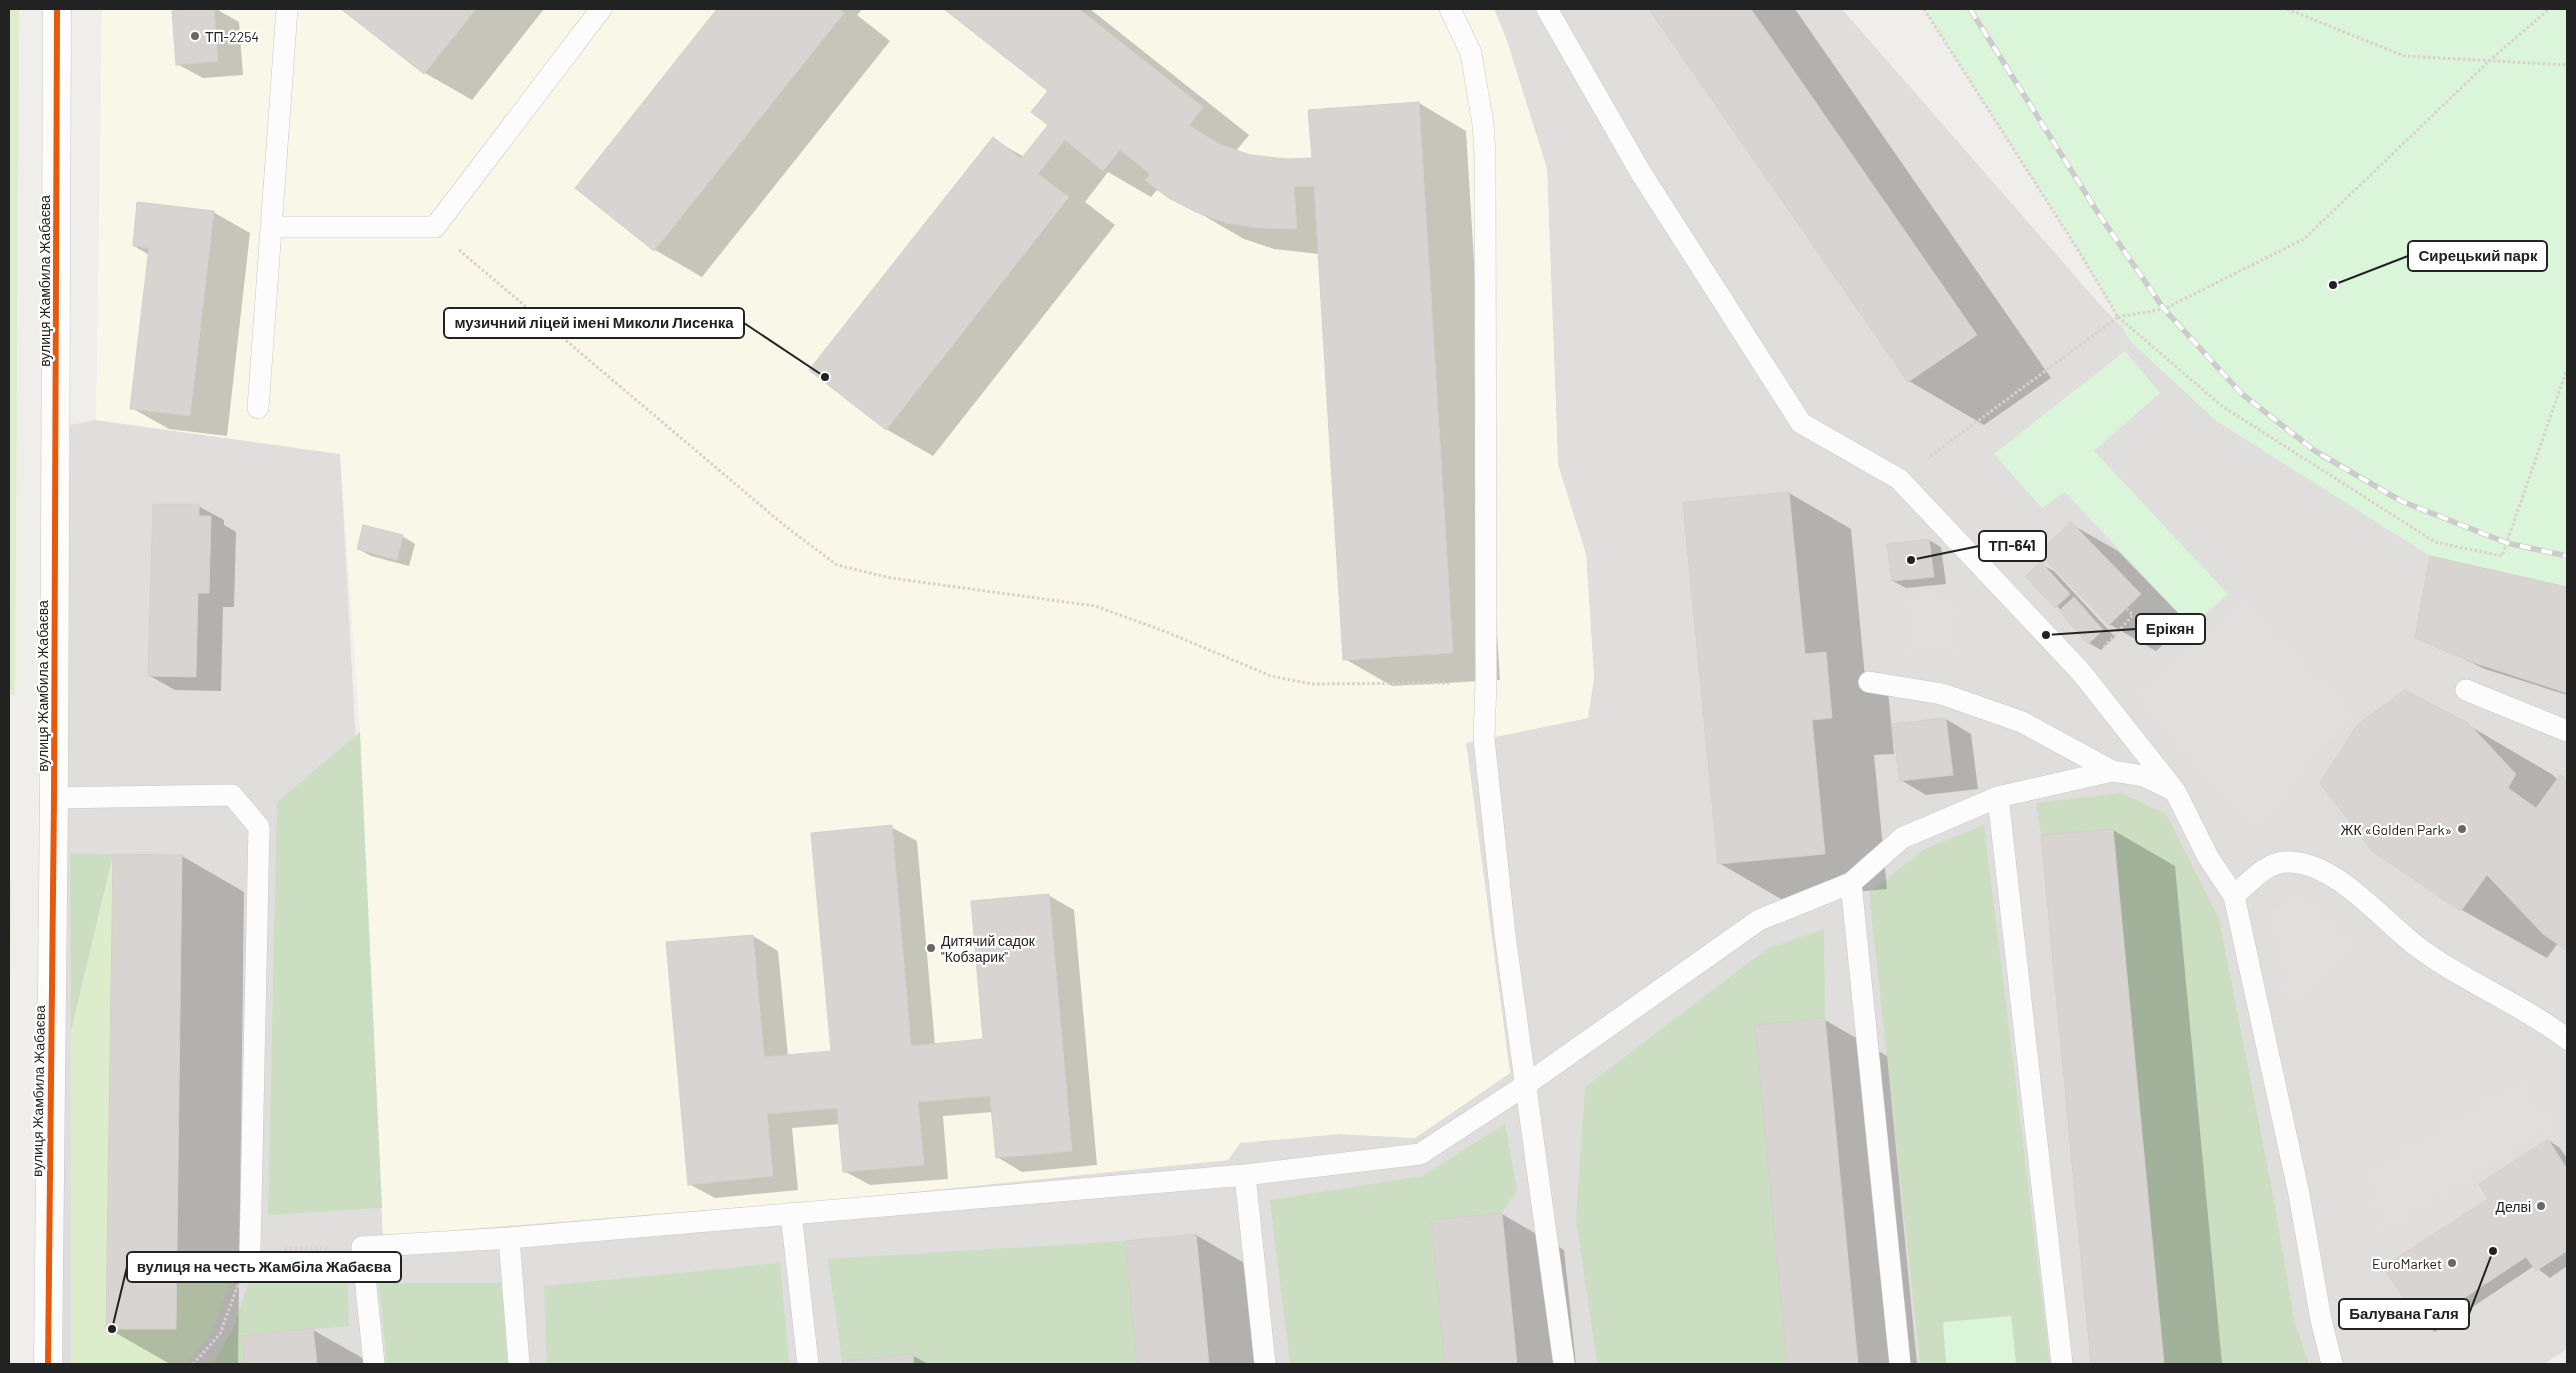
<svg xmlns="http://www.w3.org/2000/svg" width="2576" height="1373" font-family="Barlow,sans-serif">
	<style>
		.residential { fill: #dfdedc }
		.education { fill: #f8f7e8 }
		.grass { fill: #ddeccb }
		.forest { fill: #cbdec1 }
		.park { fill: #daf5da }
		.parking { fill: #e0dfde }
		.shadow { fill: #0003 }
		.building { fill: #d7d4d2; stroke: #d3d0cc }
		.lines { fill: none; stroke-linecap: round; stroke-linejoin: round }
		.service-casing { stroke: #c9c8c7; stroke-width: 22 }
		.minor-casing { stroke: #c9c8c7; stroke-width: 29 }
		.path { stroke: #dccecd; stroke-width: 3; stroke-dasharray: 2.5 2.5; stroke-linecap: butt }
		.service { stroke: #fdfcfc; stroke-width: 21 }
		.minor { stroke: #fdfcfc; stroke-width: 28 }
		.rail-casing { stroke: #ccc; stroke-width: 5.5 }
		.rail { stroke: #fff; stroke-width: 4; stroke-dasharray: 11; stroke-linecap: butt }
		.cycleway-casing { stroke: #fff; stroke-width: 9 }
		.cycleway { stroke: #e8590c; stroke-width: 6 }
		.poi-dot { fill: #6a6968; stroke: #fff; stroke-width: 2 }
		.labels { text-anchor: middle; dominant-baseline: central; stroke-width: 4.5; stroke-linejoin: round; paint-order: stroke }
		.poi-label { font-size: 14px; fill: #222; stroke: #fff; text-anchor: end }
		.street-label { font-size: 14px; fill: #222; stroke: #fff }
		.leader { fill: none; stroke: #222; stroke-width: 2 }
		.callout-dot { fill: #222; stroke: #fff; stroke-width: 2 }
		.callout { fill: #fff; stroke: #222; stroke-width: 2 }
		.callout-label { font-size: 15px; text-anchor: middle; font-weight: bold; fill: #222 }
	</style>
	<rect width="100%" height="100%" fill="#f0eeeb"/>
	<path class="residential" d="M1494,9H1842L2103,308L2215,420L2469,567L2567,587V1349L2544,1364H62L69,425L96,420L340,454L383,1236L1228,1160L1240,1143L1340,1134L1415,1138L1510,1073L1466,743L1587,718L1594,678L1586,554L1558,465L1547,169L1507,41Z"/>
	<path class="education" d="M102,9H1494L1507,41L1547,169L1558,465L1586,554L1594,678L1588,718L1466,743L1510,1073L1415,1138L1340,1134L1240,1143L1228,1160L846,1199L383,1236L362,823L360,732L340,454L96,420Z"/>
	<path class="grass" d="M9,9H19L15,695H9Z
		M113,854L106,1329H176L179,1261L237,1260L212,1332L185,1364H71V1031Z
		M9,881H11L9,1082Z"/>
	<path class="forest" d="M360,732L382,1208L268,1215L277,802Z
		M2121,793L2166,814L2219,919L2273,1195L2294,1320L2309,1364H2164L2113,829L2041,835L2036,803Z
		M1984,825L2050,1364H1920L1869,893L1923,850Z
		M70,853L113,854L71,1031Z
		M1824,929L1825,1018L1755,1025L1787,1364H1597L1576,1219L1585,1087L1768,948Z
		M1505,1124L1517,1190L1502,1213L1431,1220L1445,1364H1290L1270,1200L1422,1176Z
		M1125,1241L1137,1364H914L912,1354L842,1361L828,1259Z
		M780,1263L789,1364H547L544,1286Z
		M347,1268L349,1326L243,1335L245,1364H213L233,1329L252,1272Z
		M379,1283H501L508,1364H387Z"/>
	<path class="park" d="M1924,9H2567V587L2430,556L2215,420L2130,341L2080,253Z
		M2125,351L2160,393L2094,451L2228,594L2191,627L2065,492L2042,508L1994,454Z
		M2011,1316L2016,1364H1946L1943,1322Z"/>
	<path class="parking" d="M1951,596L1958,649L1911,654L1904,601Z
		M2238,602L2353,718L2256,821L2137,699Z
		M2293,890L2353,949L2293,1009L2267,917Z
		M2519,1081L2553,1126L2383,1230L2366,1173Z"/>
	<path class="shadow" d="M201,9H216L239,22L243,75L203,78L177,64L173,12Z
		M343,9H544L472,100L425,73Z
		M718,9H862L857,15L890,41L702,277L655,250L576,188Z
		M946,9H1090L1249,135L1236,151L1250,156L1287,160L1313,159L1419,103L1466,131L1500,680L1392,686L1345,659L1319,254L1274,249L1244,239L1158,189L1151,197L1108,172L1085,202L1115,225L933,456L886,429L993,139L1024,157L1050,125V91Z
		M1650,9H1795L2051,378L1984,425L1909,381Z
		M213,212L250,233L227,436L169,429L132,408L149,255L134,246Z
		M1789,493L1851,529L1865,677L1888,690L1894,754L1874,755L1887,889L1781,899L1719,863Z
		M198,506L224,520V525L236,532L234,607H223L221,691L175,690L150,676Z
		M2071,524L2118,551L2187,622L2156,651L2109,624Z
		M402,536L415,544L409,566L371,556L358,549Z
		M1929,540L1941,547L1946,584L1906,588L1893,581Z
		M2041,564L2054,571L2115,637L2101,650L2089,643L2061,610L2027,576Z
		M2469,568L2567,588V695L2485,669L2417,637Z
		M1946,719L1971,734L1978,789L1926,795L1901,780Z
		M2468,725L2553,775L2558,780L2560,777L2567,780V949L2558,943L2547,958L2462,910L2373,850Z
		M891,827L917,841L935,1045L985,1040L1048,895L1074,910L1097,1165L1022,1172L997,1157L993,1112L943,1116L948,1179L870,1185L844,1171L840,1124L827,1125L792,1128L798,1190L715,1198L689,1184L753,936L778,951L788,1056L832,1052Z
		M2113,830L2175,866L2222,1364H2092L2042,836Z
		M114,856H182L244,892L238,1364H170L107,1328Z
		M1825,1020L1887,1056L1917,1364H1788L1756,1026Z
		M2548,1140L2560,1148L2567,1158V1266L2550,1278L2534,1266L2435,1332L2423,1325L2489,1199Z
		M1502,1214L1564,1250L1576,1364H1447L1432,1221Z
		M1196,1235L1258,1271L1268,1364H1139L1126,1242Z
		M313,1330L373,1364H246L244,1337Z
		M912,1355L928,1364H843V1362Z"/>
	<path class="building" d="M189,9H214L218,61L176,65L172,11Z
		M341,9H476L424,74Z
		M717,9H838L844,13L654,251L575,188Z
		M944,9H1079L1203,107L1189,125L1219,144L1250,155L1287,159L1312,158L1308,110L1419,102L1453,653L1343,660L1314,186H1294L1297,229L1260,228L1226,223L1196,212L1167,197L1145,180L1150,174L1120,150L1103,171L1065,140L1038,174L1069,197L886,430L809,370L993,137L1021,159L1048,125L1031,112L1048,91Z
		M1649,9H1751L1977,335L1908,382Z
		M137,202L214,211L190,416L130,409L149,248L133,246Z
		M1789,492L1805,654L1826,652L1832,718L1812,720L1825,854L1718,864L1683,502Z
		M153,504H199V516H211L209,593H198L196,677L148,676Z
		M2071,522L2141,594L2109,625L2039,553Z
		M363,525L403,535L397,560L357,549Z
		M1929,539L1934,577L1892,581L1887,544Z
		M2430,556L2567,587V693L2472,662L2415,638Z
		M2041,562L2070,594L2055,608L2025,576Z
		M2074,597L2103,630L2088,644L2059,611Z
		M2405,690L2469,724L2516,774L2508,788L2536,808L2560,775L2567,779V951L2543,934L2487,875L2461,911L2372,851L2320,783L2358,724Z
		M1946,718L1953,775L1900,781L1892,724Z
		M892,825L911,1046L983,1039L971,901L1049,894L1072,1151L996,1158L990,1096L918,1102L924,1165L843,1172L837,1108L801,1111L767,1114L773,1176L688,1185L666,942L753,935L764,1057L831,1051L811,833Z
		M2113,829L2164,1364H2091L2041,835Z
		M113,854L182,855L176,1329H106Z
		M1825,1018L1858,1364H1787L1755,1025Z
		M2548,1139L2567,1169V1251L2536,1271L2526,1257L2422,1326L2383,1267L2488,1199L2479,1184Z
		M1502,1213L1517,1364H1445L1431,1220Z
		M1196,1234L1209,1364H1137L1125,1241Z
		M313,1328L317,1364H245L242,1336Z
		M913,1354L914,1364H842V1361Z"/>
	<g class="lines">
		<g class="service-casing">
			<path id="service" d="M1450,9L1471,53L1483,124L1485,155L1486,681L1484,739L1505,935L1564,1364
				M1547,9L1641,173L1801,423L1899,479L2081,672L2175,791L2208,857L2234,896L2299,1194L2321,1320L2332,1364
				M272,227H435L601,9
				M258,408L287,9
				M1869,682L1942,694L2022,722L2112,771
				M2466,690L2567,731
				M1998,797L2062,1364
				M54,798L232,795L259,827L250,1250
				M1851,883L1900,1364
				M2234,896C2250,882 2267,860 2291,862C2338,865 2379,917 2415,945C2462,981 2520,1003 2567,1039
				M1245,1175L1265,1364
				M791,1213L808,1364
				M509,1238L519,1364
				M374,1364L362,1247L509,1238L1245,1175L1420,1154L1527,1084L1759,920L1851,883L1902,838L1998,797L2112,771L2144,776L2175,791"/>
		</g>
		<g class="minor-casing">
			<path id="minor" d="M48,1364L54,798L57,9"/>
		</g>
		<path class="path" d="M1924,9L2080,253L2118,317L1928,458
			M2287,9L2404,56L2567,65
			M459,250L785,526L837,565L891,578L1095,606L1164,631L1271,676L1312,684L1451,683
			M2118,317L2222,406L2435,542L2502,556L2567,369
			M2118,317L2164,309L2304,239L2488,62L2549,9
			M2104,647L2133,615L2127,609
			M285,1249L329,1248
			M193,1364L220,1334L239,1282"/>
		<use href="#service" class="service"/>
		<use href="#minor" class="minor"/>
		<g class="rail-casing">
			<path id="rail" d="M1970,9L2098,213L2164,309L2242,394L2315,451L2401,501L2507,543L2567,556"/>
		</g>
		<use href="#rail" class="rail"/>
		<g class="cycleway-casing">
			<path id="cycleway" d="M48,1364L54,798L57,9"/>
		</g>
		<use href="#cycleway" class="cycleway"/>
	</g>
	<g class="poi-dot">
		<circle cx="195" cy="36" r="5"/>
		<circle cx="2462" cy="829" r="5"/>
		<circle cx="931" cy="948" r="5"/>
		<circle cx="2541" cy="1206" r="5"/>
		<circle cx="2452" cy="1263" r="5"/>
	</g>
	<g class="labels">
		<g class="poi-label">
			<text x="205" y="36" text-anchor="start">ТП-2254</text>
			<text x="2452" y="829">ЖК «Golden Park»</text>
			<text x="941" y="940" text-anchor="start">Дитячий садок<tspan x="941" dy="16">"Кобзарик"</tspan></text>
			<text x="2531" y="1206">Делві</text>
			<text x="2442" y="1263">EuroMarket</text>
		</g>
		<g class="street-label">
			<text transform="translate(44 281) rotate(-90)">вулиця Жамбила Жабаєва</text>
			<text transform="translate(42 686) rotate(-90)">вулиця Жамбила Жабаєва</text>
			<text transform="translate(38 1091) rotate(-89)">вулиця Жамбила Жабаєва</text>
		</g>
	</g>
	<path class="leader" d="M2333 285L2408 256M825 377L744 323M1911 560L1979 546M2046 635L2136 629M112 1329L127 1267M2493 1251L2469 1314"/>
	<g class="callout-dot">
		<circle cx="2333" cy="285" r="5"/>
		<circle cx="825" cy="377" r="5"/>
		<circle cx="1911" cy="560" r="5"/>
		<circle cx="2046" cy="635" r="5"/>
		<circle cx="112" cy="1329" r="5"/>
		<circle cx="2493" cy="1251" r="5"/>
	</g>
	<g class="callout">
		<rect x="2408" y="241" width="139" height="30" rx="5"/>
		<rect x="444" y="308" width="300" height="30" rx="5"/>
		<rect x="1979" y="531" width="67" height="30" rx="5"/>
		<rect x="2136" y="614" width="69" height="30" rx="5"/>
		<rect x="127" y="1252" width="274" height="30" rx="5"/>
		<rect x="2339" y="1299" width="130" height="30" rx="5"/>
	</g>
	<g class="callout-label">
		<text x="2478" y="261">Сирецький парк</text>
		<text x="594" y="328">музичний ліцей імені Миколи Лисенка</text>
		<text x="2012" y="551">ТП-641</text>
		<text x="2170" y="634">Ерікян</text>
		<text x="264" y="1272">вулиця на честь Жамбіла Жабаєва</text>
		<text x="2404" y="1319">Балувана Галя</text>
	</g>
	<rect width="2576" height="1373" fill="none" stroke="#222222" stroke-width="20"/>
</svg>
